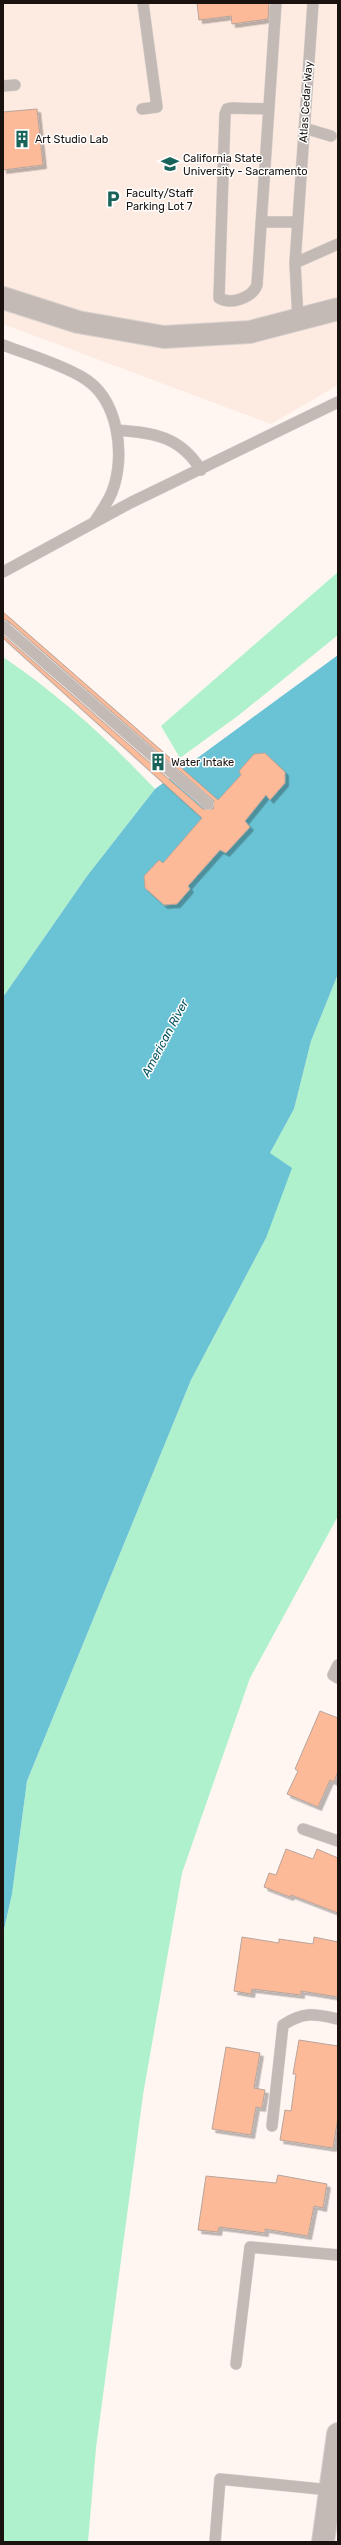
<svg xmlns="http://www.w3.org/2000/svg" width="341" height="2545" font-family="Rubik,sans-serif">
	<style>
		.education { fill: #fdeae0 }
		.green { fill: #aff1cc }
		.water { fill: #6ac3d5 }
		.building { fill: #fcba99; stroke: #b8a49b; filter: url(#shadow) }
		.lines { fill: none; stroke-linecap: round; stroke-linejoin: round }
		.service-casing { stroke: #dad2ce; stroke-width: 12 }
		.tertiary-casing { stroke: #dad2ce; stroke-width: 24 }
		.service { stroke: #c3bab6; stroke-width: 11 }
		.tertiary { stroke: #c3bab6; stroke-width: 22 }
		.labels { text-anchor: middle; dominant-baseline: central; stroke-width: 3; stroke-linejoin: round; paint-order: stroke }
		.street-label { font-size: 11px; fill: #19120e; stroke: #fff }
		.poi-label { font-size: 11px; fill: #19120e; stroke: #fff; text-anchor: start }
		.water-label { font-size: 12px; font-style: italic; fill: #00525f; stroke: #fff }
	</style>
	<defs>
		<filter id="shadow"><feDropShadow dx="3.5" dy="3.5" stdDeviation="0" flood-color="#0004"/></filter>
	</defs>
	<rect width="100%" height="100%" fill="#fff6f2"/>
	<path class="education" d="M3,3H338V385L271,424L3,324Z"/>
	<path class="green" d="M338,572V635L239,715L180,758L161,726Z
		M3,657C58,694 109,740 155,789L87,876L3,997Z
		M338,974V1516L250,1678L182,1873L143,2095L96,2448L88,2542H3V1935L12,1894L27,1781L191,1380L266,1238L270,1153L294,1109L311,1041Z"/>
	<path class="water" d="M338,655V974L311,1041L294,1109L270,1153L292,1168L266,1238L191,1380L27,1781L12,1894L3,1934V997L87,876L155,789Z"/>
	<path class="building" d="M197,3H269L268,19L232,24L231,16L199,20Z
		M37,109L43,165L3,170V112Z
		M3,612L218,800L241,775L239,771L254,754L265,753L285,772V783L270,800L266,795L245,821L250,827L226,853L220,850L188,886L190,889L177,904L164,905L145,888L144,876L159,860L163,863L202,818L3,638V635L203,809H213L214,801L8,621L3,619Z
		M320,1711L338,1718V1771L334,1782L330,1780L318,1807L287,1794L298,1771L295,1769Z
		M286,1849L313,1859L317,1849L338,1858V1913L291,1895L290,1897L264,1887L269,1873L276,1875Z
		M242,1937L279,1943V1939L313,1944L314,1937L338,1942V1997L301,1991V1995L252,1989L251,1994L234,1991Z
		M299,2040L338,2046V2117L333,2148L280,2140L285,2110L291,2111L296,2074H293Z
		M226,2047L260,2053L254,2088L265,2090L262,2108L256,2107L251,2135L212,2129Z
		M278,2175L327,2184L323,2208L314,2206L308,2236L265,2229V2233L219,2227L218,2232L198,2230L206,2176L276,2183Z"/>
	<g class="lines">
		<g class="service-casing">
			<path id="service" d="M3,86L15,85
				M142,109L157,107L143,3
				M269,109L232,108L227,109L225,114L219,298C231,305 252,298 257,285L276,3
				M304,128L331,136
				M261,222H298
				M295,263L338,244
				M298,320L295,263L313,3
				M3,345C29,355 58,363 82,377C119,398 126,456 112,492C108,502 101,512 95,521
				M117,430C154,433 180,436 201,470
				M3,572L130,503L338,402
				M3,626L208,804
				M338,1665L333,1675L338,1678
				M303,1829L338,1841
				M272,2126L283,2025C304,2011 314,2014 338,2019
				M236,2364L250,2247L338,2255
				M215,2542L220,2479L330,2490"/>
		</g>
		<g class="tertiary-casing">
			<path id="tertiary" d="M3,298L78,322L164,337L250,332L338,309
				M323,2542L338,2434"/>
		</g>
		<use href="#service" class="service"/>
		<use href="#tertiary" class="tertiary"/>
	</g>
	<defs>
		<g id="building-bare" transform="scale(1.38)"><path d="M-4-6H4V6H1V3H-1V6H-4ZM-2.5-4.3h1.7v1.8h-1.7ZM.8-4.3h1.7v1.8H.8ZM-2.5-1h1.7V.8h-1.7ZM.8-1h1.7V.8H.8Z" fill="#18635a" stroke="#fff" stroke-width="2.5" paint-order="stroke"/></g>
		<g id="university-bare" transform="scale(1.38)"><path d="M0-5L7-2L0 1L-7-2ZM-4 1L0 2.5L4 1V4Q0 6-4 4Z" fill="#18635a" stroke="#fff" stroke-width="2.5" paint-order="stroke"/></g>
		<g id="parking-bare" transform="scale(1.38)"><path d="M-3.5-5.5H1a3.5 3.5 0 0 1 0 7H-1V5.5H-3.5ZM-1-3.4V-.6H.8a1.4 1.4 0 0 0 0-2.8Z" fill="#18635a" stroke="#fff" stroke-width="2.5" paint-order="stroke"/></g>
	</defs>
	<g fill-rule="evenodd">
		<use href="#building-bare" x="22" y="139"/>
		<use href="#university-bare" x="170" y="164"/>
		<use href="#parking-bare" x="113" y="199"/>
		<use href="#building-bare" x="158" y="762"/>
	</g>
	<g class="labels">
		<g class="street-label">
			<text transform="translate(306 102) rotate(-86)">Atlas Cedar Way</text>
		</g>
		<g class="poi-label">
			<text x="35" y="139">Art Studio Lab</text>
			<text x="183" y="158">California State<tspan x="183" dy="13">University - Sacramento</tspan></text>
			<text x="126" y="193">Faculty/Staff<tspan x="126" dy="13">Parking Lot 7</tspan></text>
			<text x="171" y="762">Water Intake</text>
		</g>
		<g class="water-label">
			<text transform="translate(165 1038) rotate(-62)">American River</text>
		</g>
	</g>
	<rect width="341" height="2545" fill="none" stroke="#19120e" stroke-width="8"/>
</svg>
